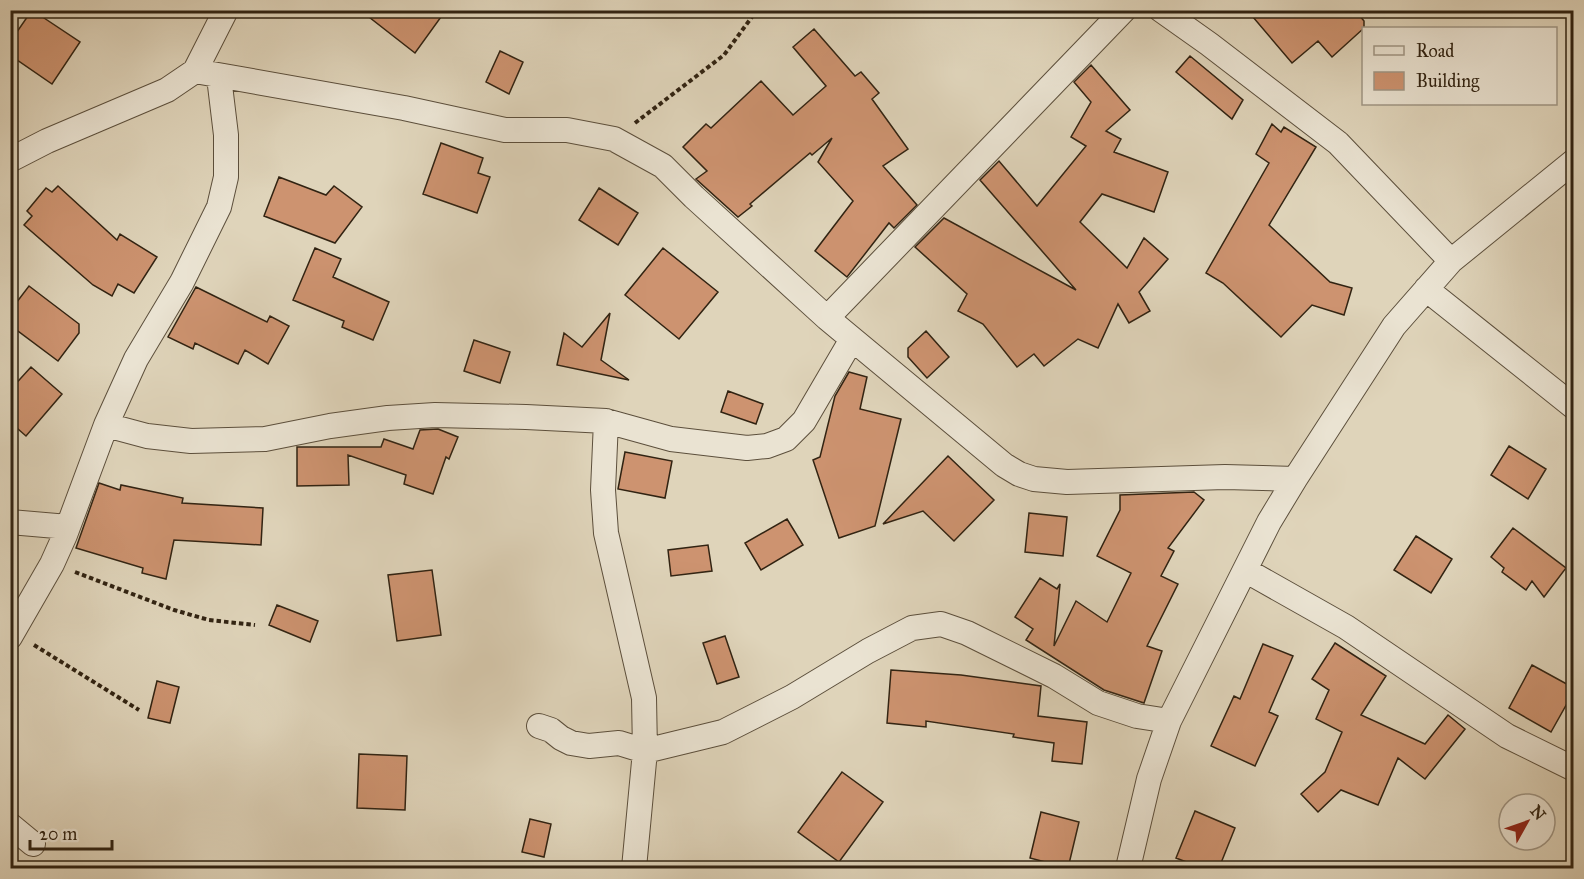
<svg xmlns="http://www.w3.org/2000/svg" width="1584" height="879" font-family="'IM FELL Great Primer',serif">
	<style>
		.building { fill: #cd9370; stroke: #312312; stroke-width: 1.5 }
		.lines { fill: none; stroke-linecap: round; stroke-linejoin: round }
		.street-casing { stroke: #5c4f3c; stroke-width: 26 }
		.path { stroke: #312312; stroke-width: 4; stroke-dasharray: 4.5 3; stroke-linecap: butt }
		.street { stroke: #eae3d2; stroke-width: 24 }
	</style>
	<rect width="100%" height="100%" fill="#dfd4ba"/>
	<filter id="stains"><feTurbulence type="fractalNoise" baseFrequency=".00333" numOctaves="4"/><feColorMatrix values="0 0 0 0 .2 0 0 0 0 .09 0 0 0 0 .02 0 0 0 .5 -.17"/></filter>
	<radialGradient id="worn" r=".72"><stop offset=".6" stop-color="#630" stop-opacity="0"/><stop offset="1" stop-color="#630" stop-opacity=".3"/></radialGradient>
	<path class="building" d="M32,10L80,42L52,84L10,55V42Z
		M360,10H446L415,53Z
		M1247,10H1355L1364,21V28L1332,57L1318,41L1292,63Z
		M814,29L855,76L861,72L879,93L872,99L908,149L883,166L917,205L894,228L889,223L847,277L815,251L853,201L818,162L832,138L812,155L810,153L750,204L752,206L738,217L696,179L707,171L683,147L706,124L711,128L761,81L793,115L826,86L793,47Z
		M500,51L523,62L509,94L486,82Z
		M1190,56L1243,100L1232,119L1176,72Z
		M1091,65L1130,110L1106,131L1121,139L1114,152L1168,172L1154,212L1102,194L1080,222L1127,268L1144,238L1168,259L1139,292L1150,311L1129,323L1118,304L1098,348L1078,339L1044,366L1034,354L1017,367L983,324L958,311L967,294L915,247L944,218L1076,290L980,180L999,161L1037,206L1086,146L1071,137L1091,102L1074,82Z
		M1272,124L1281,132L1284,127L1316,147L1269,225L1330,282L1352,288L1344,315L1312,305L1281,337L1223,283L1206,273L1269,163L1256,154Z
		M441,143L483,158L478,173L490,177L477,213L423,194Z
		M279,177L326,195L334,186L362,207L335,243L264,216Z
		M58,186L117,240L120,234L157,257L134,293L118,284L112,296L93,285L24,225L32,216L27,211L46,188L52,192Z
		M599,188L638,213L618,245L579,220Z
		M315,248L341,259L333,277L389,302L373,340L342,327L344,321L293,300Z
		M663,248L718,292L679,339L625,295Z
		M29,286L79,324V333L58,361L10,325V311Z
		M196,287L267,322L270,316L289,326L268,364L245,350L238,364L195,343L193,349L168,337Z
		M610,313L601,360L629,380L557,365L564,333L582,347Z
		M926,331L949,357L927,378L908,357V348Z
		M474,340L510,352L500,383L464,371Z
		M31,367L62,394L26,436L10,422V390Z
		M849,372L867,377L860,409L901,419L875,526L839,538L813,460L820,457L835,396Z
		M728,391L763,404L756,424L721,412Z
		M438,429L458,437L449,459L446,457L433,494L404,484L406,475L348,455L349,485L297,486V447H381L384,439L413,449L420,430Z
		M1509,446L1546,469L1528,499L1491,475Z
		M625,452L672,461L665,498L618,489Z
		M948,456L994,500L954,541L923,511L883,524Z
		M99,483L120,490L121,485L183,498L182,503L263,508L261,545L174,540L166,579L142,573L143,568L76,548Z
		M1194,492L1204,500L1168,548L1174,551L1161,576L1178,584L1147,646L1162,651L1144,703L1104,690L1026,640L1033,629L1015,617L1040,578L1057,589L1060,584L1054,646L1076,601L1107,622L1131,573L1097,556L1120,510V495Z
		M1029,513L1067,517L1063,556L1025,552Z
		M787,519L803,545L761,570L745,543Z
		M1513,528L1566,568L1544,597L1532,581L1526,590L1502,572L1504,568L1491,557Z
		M1416,536L1452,559L1431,593L1394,570Z
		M708,545L712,571L671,576L668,550Z
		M432,570L441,635L397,641L388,575Z
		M277,605L318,621L310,642L269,625Z
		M725,636L739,677L717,684L703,643Z
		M1335,643L1386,676L1361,715L1425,744L1448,715L1465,729L1425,779L1398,758L1378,805L1341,790L1318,812L1301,794L1325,772L1342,732L1316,719L1329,690L1312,679Z
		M1263,644L1293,656L1269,712L1278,716L1255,766L1211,746L1234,696L1240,699Z
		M1532,665L1574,688V691L1551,732L1509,708Z
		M891,670L961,675L1041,686L1038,716L1087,722L1082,764L1052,761L1054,743L1013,737L1014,734L926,721V727L887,723Z
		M157,681L179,687L170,723L148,718Z
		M359,754L407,756L405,810L357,808Z
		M842,772L883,802L839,862L798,832Z
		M1195,811L1235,828L1219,868H1202L1176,858Z
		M1041,812L1079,822L1068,868L1030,858Z
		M530,819L551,824L544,857L522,852Z"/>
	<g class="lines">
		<g class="street-casing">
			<path id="street" d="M1124,10L827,318L1004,465L1019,474L1034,479L1067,482L1225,477L1295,479
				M1161,10L1209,44L1338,143L1451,261
				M195,71L404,108L505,130H567L614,139L663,166L694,197L827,318
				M10,160L47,141L167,90L195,71L226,10
				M1426,289L1574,407
				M606,421L603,490L606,533L644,698L645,751L634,868
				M106,425L147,436L191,441L265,439L330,426L388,418L435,415L526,417L606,421L671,439L747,448L767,446L786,439L804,421L852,339
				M10,522L68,527
				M1245,570L1346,627L1507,736L1574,769
				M10,637L52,564L65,535L106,425L136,359L182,282L219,207L226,177V135L219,77
				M539,726L551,730L561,738L571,743L589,746L619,743L645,751L723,732L792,697L868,651L912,628L941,624L967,633L1054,676L1098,703L1137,716L1169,721
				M10,825L33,844
				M1128,868L1149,779L1169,721L1269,522L1295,479L1394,326L1451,261L1574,161"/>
		</g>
		<path class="path" d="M635,123L724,55L757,10
			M75,572L174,610L209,620L255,625
			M34,645L139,710"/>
		<use href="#street" class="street"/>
	</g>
	<rect width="1584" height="879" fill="none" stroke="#dfd4ba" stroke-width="36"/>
	<rect x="12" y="12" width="1560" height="855" fill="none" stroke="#312312" stroke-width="3"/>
	<rect x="18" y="18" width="1548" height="843" fill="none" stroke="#312312" stroke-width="1.5"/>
	<rect x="1362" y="27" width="195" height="78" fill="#eae3d2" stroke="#a09685" stroke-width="1.5"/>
	<rect x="1374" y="46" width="30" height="9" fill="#eae3d2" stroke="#a09685" stroke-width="1.5"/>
	<text x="1416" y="57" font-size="18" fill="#312312">Road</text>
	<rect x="1374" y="72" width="30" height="18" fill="#cd9370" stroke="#a09685" stroke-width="1.5"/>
	<text x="1416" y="87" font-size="18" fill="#312312">Building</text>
	<g transform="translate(1527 822) rotate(50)"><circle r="28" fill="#eae3d2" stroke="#a09685" stroke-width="1.5"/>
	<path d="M0-4.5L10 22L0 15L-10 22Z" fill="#8f2418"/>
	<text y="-9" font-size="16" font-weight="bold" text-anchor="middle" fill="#312312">N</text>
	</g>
	<path d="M30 840v9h82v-9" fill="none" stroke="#312312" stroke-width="3"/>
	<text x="39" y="840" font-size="18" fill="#312312" stroke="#eae3d2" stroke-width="4.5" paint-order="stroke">20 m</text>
	<rect width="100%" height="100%" filter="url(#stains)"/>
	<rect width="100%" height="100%" fill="url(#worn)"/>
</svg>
